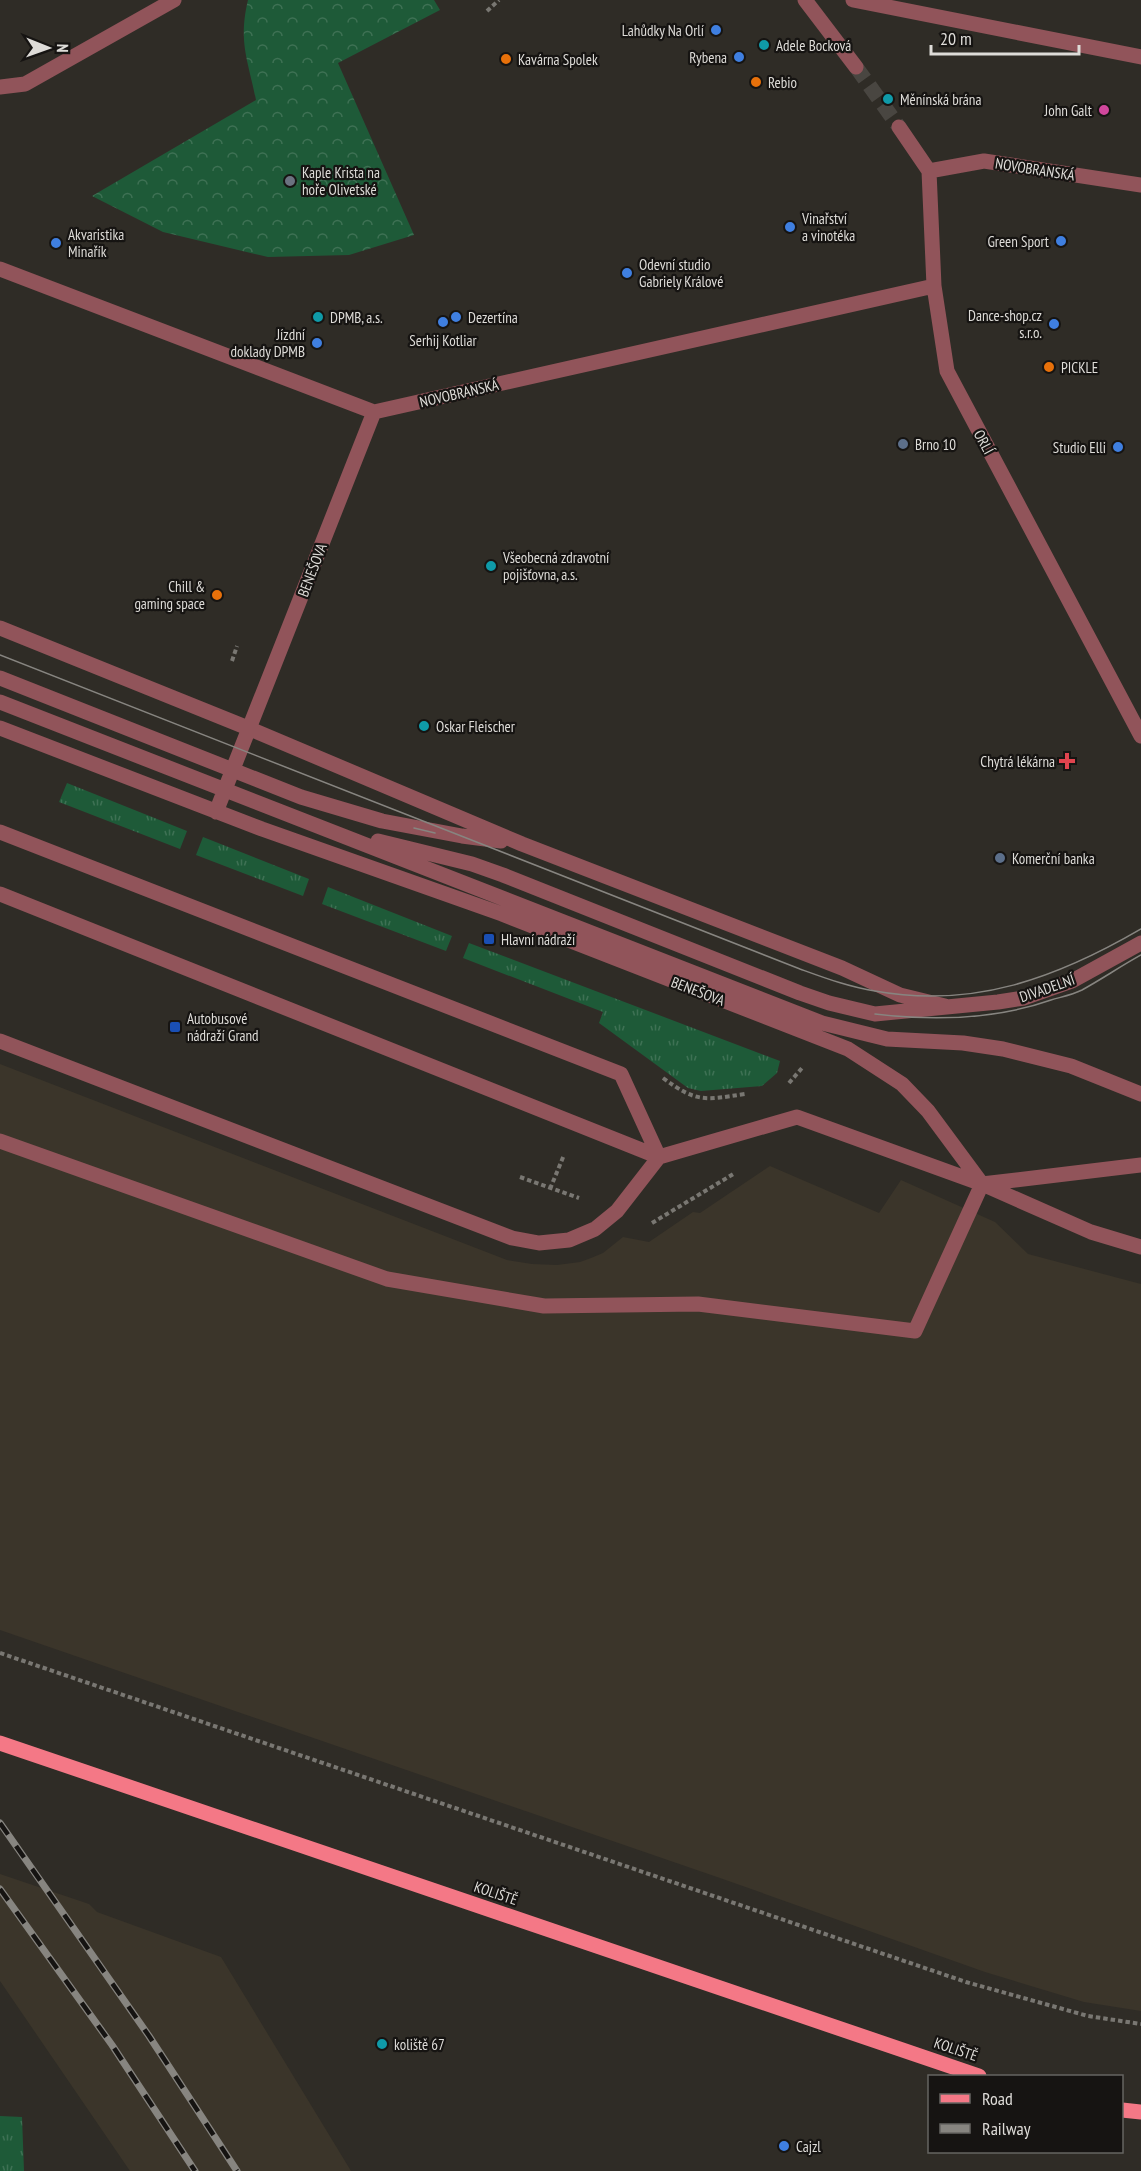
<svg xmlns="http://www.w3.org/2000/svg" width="1141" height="2171" font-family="'PT Sans Narrow',sans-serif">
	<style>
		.built { fill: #3b352a }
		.grass { fill: url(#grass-tufts) }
		.forest { fill: url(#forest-crowns) }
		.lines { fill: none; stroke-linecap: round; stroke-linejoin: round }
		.minor-tunnel { stroke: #494641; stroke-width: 15; stroke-dasharray: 15 8; stroke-linecap: butt }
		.path { stroke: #797772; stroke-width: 4; stroke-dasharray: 4.5 3; stroke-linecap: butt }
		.minor { stroke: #91545a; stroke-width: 15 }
		.major { stroke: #f47886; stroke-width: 15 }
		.tram { stroke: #878580; stroke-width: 1.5 }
		.rail-casing { stroke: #878580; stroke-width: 7 }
		.rail { stroke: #161412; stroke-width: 4.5; stroke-dasharray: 14; stroke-linecap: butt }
		.shop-dot { fill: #3f7fe0; stroke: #161412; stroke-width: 2 }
		.culture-dot { fill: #0f9aa8; stroke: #161412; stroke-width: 2 }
		.food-dot { fill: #e8710a; stroke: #161412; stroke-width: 2 }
		.hotel-dot { fill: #d1479c; stroke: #161412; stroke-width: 2 }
		.worship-dot { fill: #6b7280; stroke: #161412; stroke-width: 2 }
		.service-dot { fill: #5c6f8a; stroke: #161412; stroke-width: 2 }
		.health-dot { fill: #e0444e; stroke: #161412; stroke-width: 2 }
		.transit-dot { fill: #1a4fb4; stroke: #161412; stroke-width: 2 }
		.labels { text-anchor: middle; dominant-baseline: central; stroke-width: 4.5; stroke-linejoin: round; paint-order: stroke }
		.poi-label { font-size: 15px; fill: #dedcd8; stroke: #161412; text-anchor: start }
		.street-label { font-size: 15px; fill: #dedcd8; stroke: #161412 }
	</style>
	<defs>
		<pattern id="grass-tufts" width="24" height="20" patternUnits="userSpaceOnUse" patternTransform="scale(1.5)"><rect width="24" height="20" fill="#1e5a38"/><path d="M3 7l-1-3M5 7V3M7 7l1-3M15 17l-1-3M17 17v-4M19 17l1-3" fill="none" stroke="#3e7154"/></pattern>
		<pattern id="forest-crowns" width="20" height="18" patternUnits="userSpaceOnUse" patternTransform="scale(1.5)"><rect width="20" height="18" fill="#1e5a38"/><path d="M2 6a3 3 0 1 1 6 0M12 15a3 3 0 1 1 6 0" fill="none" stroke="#3e7154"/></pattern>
	</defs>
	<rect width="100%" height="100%" fill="#2f2c26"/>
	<path class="built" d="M0,1064L507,1260L532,1264L557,1265L580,1262L591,1258L603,1253L623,1237L649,1242L693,1212L700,1213L770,1166L879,1213L901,1180L995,1222L1028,1254L1141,1284V2011L1084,2002L985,1972L720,1878L0,1630Z
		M0,1874L89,1904L97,1912L221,1957L351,2171H130L0,1981Z"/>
	<path class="grass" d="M67,783L187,831L180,849L59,802Z
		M203,837L309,879L303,896L196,855Z
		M328,887L452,936L446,951L322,904Z
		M469,943L780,1061L777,1073L762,1086L701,1091L688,1088L599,1023L603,1012L463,958Z
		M0,2116L22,2117L24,2171H0Z"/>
	<path class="forest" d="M248,0H434L440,10L338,63L414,235L349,255L268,257L163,232L92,196L256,100C248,60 238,42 248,0Z"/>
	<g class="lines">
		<path class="minor-tunnel" d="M856,67L899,127"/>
		<path class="path" d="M487,11L499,0
			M232,661L237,646
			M663,1078C697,1103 704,1100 745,1094
			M789,1083L802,1068
			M520,1177L579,1198
			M550,1189L564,1155
			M652,1223L735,1173
			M0,1653L966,1982L1088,2016L1141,2024"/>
		<path class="minor" d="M805,0L856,67
			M853,0L1141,57
			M0,87L25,84L174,0
			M899,127L929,171L934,286L947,371L1141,736
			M929,171L984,161L1141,185
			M0,269L374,412L934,286
			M0,628L248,728L522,844L842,968L900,995L945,1006
			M0,678L301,797L382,821L462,836L501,841
			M0,702L822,1023L887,1039L963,1043L1003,1049L1071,1066L1141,1094
			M0,728L262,829L502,914L848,1049L902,1084L928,1111L982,1184
			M216,812L374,412
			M0,832L621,1074L659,1157
			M378,841L472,864L503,875L800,993L829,1003L875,1014L998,1002L1024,998L1072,981L1141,943
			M0,894L659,1157
			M0,1041L512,1238L539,1243L569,1240L595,1229L617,1211L659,1157L797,1117L982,1184L1091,1232L1141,1247
			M0,1141L387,1279L544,1306L698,1304L915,1331L982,1184
			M982,1184L1141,1165"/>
		<path class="major" d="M0,1743L979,2076
			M1122,2110L1141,2112"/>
		<path class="tram" d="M0,655L800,969C825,978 849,987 875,991C973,1009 1057,978 1141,929
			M414,828L435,833
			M875,1014C934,1021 994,1020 1051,1000C1061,997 1072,995 1082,990C1102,979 1121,966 1141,955"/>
		<g class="rail-casing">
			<path id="rail" d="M0,1823L149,2036L237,2171
				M0,1889L112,2045L195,2171"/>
		</g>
		<use href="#rail" class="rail"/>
	</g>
	<g class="shop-dot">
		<circle cx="716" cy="30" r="6"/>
		<circle cx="739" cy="57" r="6"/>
		<circle cx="790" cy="227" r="6"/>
		<circle cx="1061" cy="241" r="6"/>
		<circle cx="56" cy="243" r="6"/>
		<circle cx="627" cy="273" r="6"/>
		<circle cx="456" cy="317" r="6"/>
		<circle cx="443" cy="322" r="6"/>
		<circle cx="1054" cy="324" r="6"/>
		<circle cx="317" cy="343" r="6"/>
		<circle cx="1118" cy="447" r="6"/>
		<circle cx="784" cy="2146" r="6"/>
	</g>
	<g class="culture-dot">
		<circle cx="764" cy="45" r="6"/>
		<circle cx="888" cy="99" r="6"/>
		<circle cx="318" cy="317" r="6"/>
		<circle cx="491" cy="566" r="6"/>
		<circle cx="424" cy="726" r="6"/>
		<circle cx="382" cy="2044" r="6"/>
	</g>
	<g class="food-dot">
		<circle cx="506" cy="59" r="6"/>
		<circle cx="756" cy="82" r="6"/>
		<circle cx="1049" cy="367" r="6"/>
		<circle cx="217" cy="595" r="6"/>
	</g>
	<circle class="hotel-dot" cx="1104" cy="110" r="6"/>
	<circle class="worship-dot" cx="290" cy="181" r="6"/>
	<g class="service-dot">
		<circle cx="903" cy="444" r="6"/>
		<circle cx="1000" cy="858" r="6"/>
	</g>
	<path class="health-dot" d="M1064 752h6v6h6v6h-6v6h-6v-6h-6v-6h6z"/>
	<g class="transit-dot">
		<rect x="483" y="933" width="12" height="12" rx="3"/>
		<rect x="169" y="1021" width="12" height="12" rx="3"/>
	</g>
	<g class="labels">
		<g class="poi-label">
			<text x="704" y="30" text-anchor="end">Lahůdky Na Orlí</text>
			<text x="776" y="45">Adele Bocková</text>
			<text x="727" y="57" text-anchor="end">Rybena</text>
			<text x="518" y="59">Kavárna Spolek</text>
			<text x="768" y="82">Rebio</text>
			<text x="900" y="99">Měnínská brána</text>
			<text x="1092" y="110" text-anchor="end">John Galt</text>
			<text x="302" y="172">Kaple Krista na<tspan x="302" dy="17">hoře Olivetské</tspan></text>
			<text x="802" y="218">Vinařství<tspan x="802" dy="17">a vinotéka</tspan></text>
			<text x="68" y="234">Akvaristika<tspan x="68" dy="17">Minařík</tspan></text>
			<text x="1049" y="241" text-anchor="end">Green Sport</text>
			<text x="639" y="264">Odevní studio<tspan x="639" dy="17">Gabriely Králové</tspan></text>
			<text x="1042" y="315" text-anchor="end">Dance-shop.cz<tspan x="1042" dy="17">s.r.o.</tspan></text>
			<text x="330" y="317">DPMB, a.s.</text>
			<text x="468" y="317">Dezertína</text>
			<text x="305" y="334" text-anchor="end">Jízdní<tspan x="305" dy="17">doklady DPMB</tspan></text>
			<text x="443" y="340" text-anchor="middle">Serhij Kotliar</text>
			<text x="1061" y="367">PICKLE</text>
			<text x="915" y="444">Brno 10</text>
			<text x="1106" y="447" text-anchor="end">Studio Elli</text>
			<text x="503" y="557">Všeobecná zdravotní<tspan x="503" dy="17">pojišťovna, a.s.</tspan></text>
			<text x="205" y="586" text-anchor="end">Chill &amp;<tspan x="205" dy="17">gaming space</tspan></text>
			<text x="436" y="726">Oskar Fleischer</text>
			<text x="1055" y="761" text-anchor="end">Chytrá lékárna</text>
			<text x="1012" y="858">Komerční banka</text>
			<text x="501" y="939">Hlavní nádraží</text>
			<text x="187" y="1018">Autobusové<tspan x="187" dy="17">nádraží Grand</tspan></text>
			<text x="394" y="2044">koliště 67</text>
			<text x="796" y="2146">Cajzl</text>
		</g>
		<g class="street-label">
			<text transform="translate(1035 169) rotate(9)">NOVOBRANSKÁ</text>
			<text transform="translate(459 393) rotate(-13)">NOVOBRANSKÁ</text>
			<text transform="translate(984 442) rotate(62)">ORLÍ</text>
			<text transform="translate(312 570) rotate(-69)">BENEŠOVA</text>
			<text transform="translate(1047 988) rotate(-19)">DIVADELNÍ</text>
			<text transform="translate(698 991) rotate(21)">BENEŠOVA</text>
			<text transform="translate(496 1893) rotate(19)">KOLIŠTĚ</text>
			<text transform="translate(956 2049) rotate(19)">KOLIŠTĚ</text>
		</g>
	</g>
	<rect x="928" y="2075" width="195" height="78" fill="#161412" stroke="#666461" stroke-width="1.5"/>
	<rect x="940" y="2094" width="30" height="9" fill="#f47886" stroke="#666461" stroke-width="1.5"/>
	<text x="982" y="2105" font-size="18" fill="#dedcd8">Road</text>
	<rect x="940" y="2124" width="30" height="9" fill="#878580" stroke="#666461" stroke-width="1.5"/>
	<text x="982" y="2135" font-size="18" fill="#dedcd8">Railway</text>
	<g transform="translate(48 48) rotate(91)" stroke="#161412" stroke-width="4.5" paint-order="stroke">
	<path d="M0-4.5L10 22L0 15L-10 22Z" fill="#dedcd8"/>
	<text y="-9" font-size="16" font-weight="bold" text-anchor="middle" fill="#dedcd8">N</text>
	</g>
	<path d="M931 45v9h148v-9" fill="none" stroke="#dedcd8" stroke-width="3"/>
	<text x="940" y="45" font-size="18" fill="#dedcd8" stroke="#161412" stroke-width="4.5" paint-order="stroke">20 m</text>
</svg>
